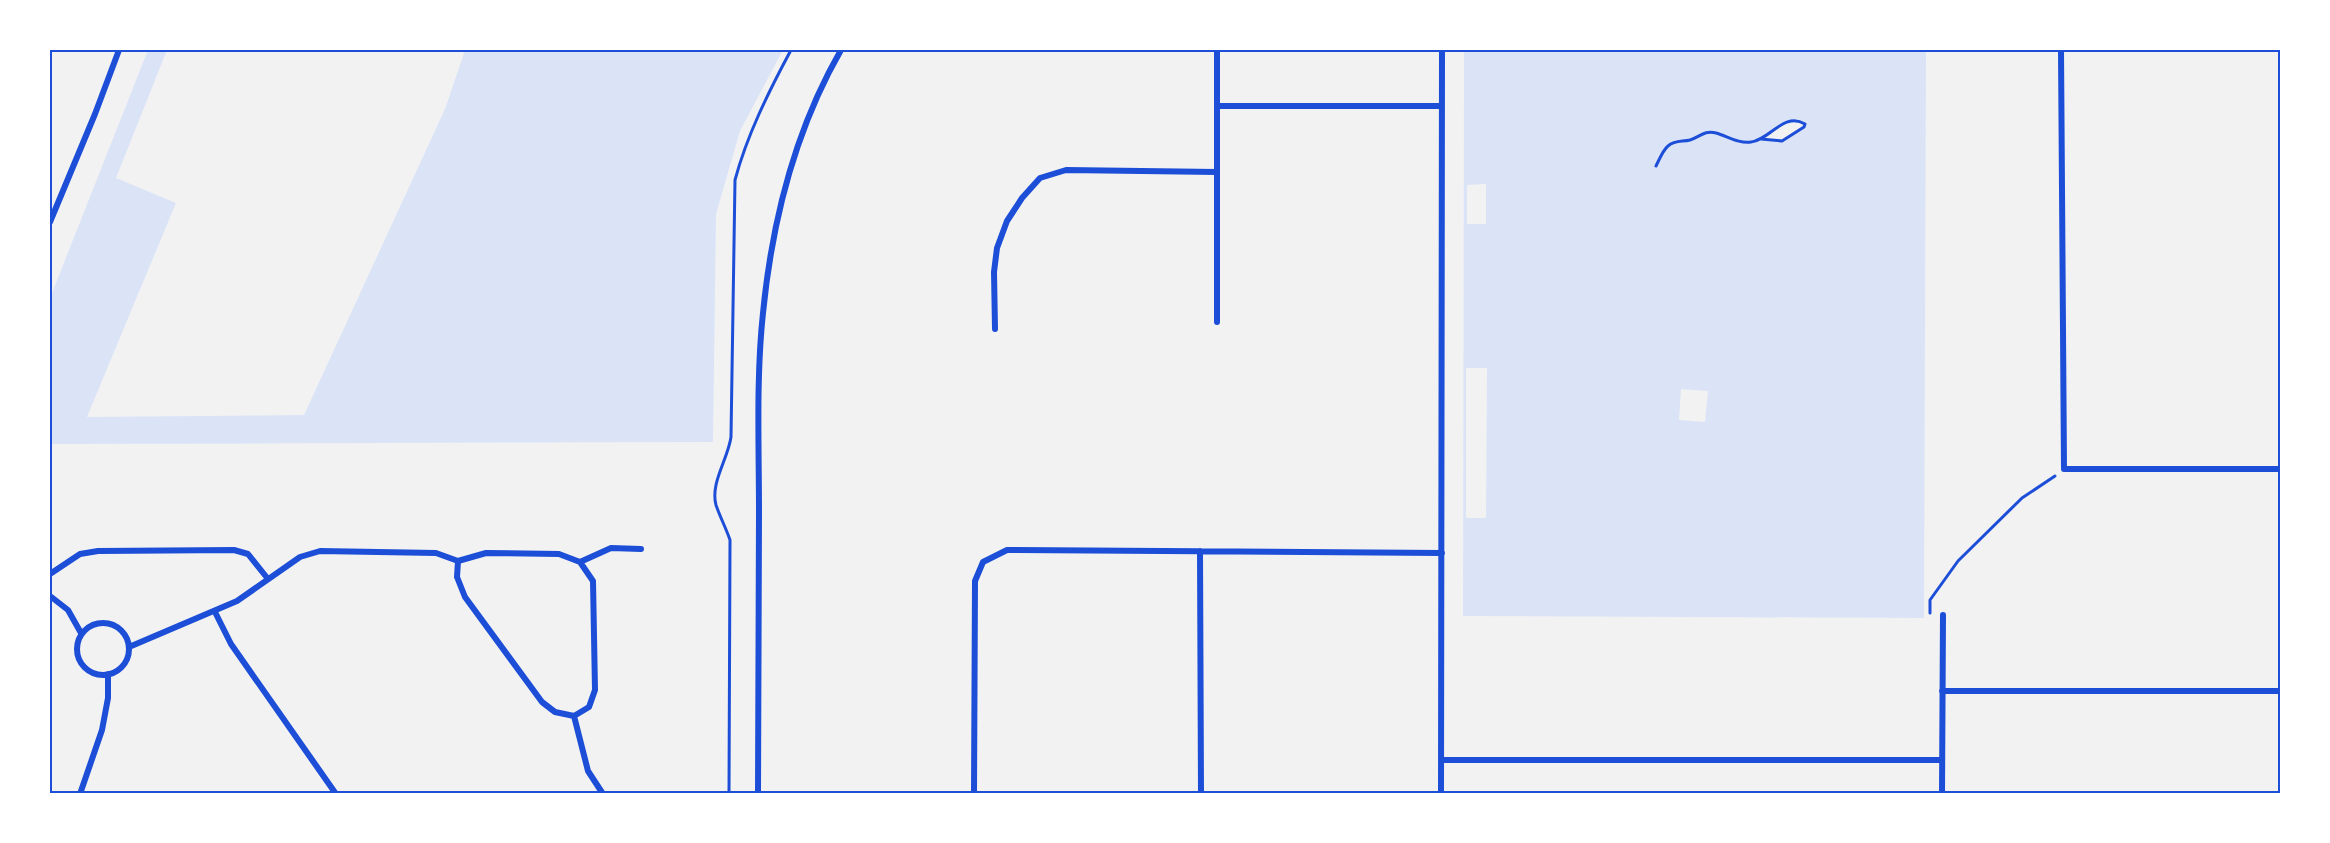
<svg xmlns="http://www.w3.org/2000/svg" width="2330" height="843" font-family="'PT Sans Narrow',sans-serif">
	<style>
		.green { fill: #dbe4f7; fill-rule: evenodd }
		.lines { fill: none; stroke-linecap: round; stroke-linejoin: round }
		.path { stroke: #1d4ed8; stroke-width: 3 }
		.minor { stroke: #1d4ed8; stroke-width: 6 }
		.neatline { fill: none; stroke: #1d4ed8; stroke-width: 2 }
	</style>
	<rect width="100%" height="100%" fill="#f2f2f2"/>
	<path class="green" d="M148,50H167L116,178L176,203L87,417L304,415L445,109L465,50H783L740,131L716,214L713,442L50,444V298Z
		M1464,50H1926L1924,618L1463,616ZM1802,121L1804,127L1782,141L1762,139L1777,126ZM1486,184V224H1467V185ZM1466,368H1487L1486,518H1466ZM1681,389L1708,391L1705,422L1679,420Z"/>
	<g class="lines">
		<path class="path" d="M1656,166C1659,160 1663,150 1668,146C1675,140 1682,142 1690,140C1700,137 1704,130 1716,133C1727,136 1739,144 1751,142C1770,140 1784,111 1805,124L1804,127L1782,141L1761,139
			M1930,613V600L1958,561L2022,498L2055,476
			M729,794L730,540C726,528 720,517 716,505C710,483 728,459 731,437L735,180C747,135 769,91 791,50"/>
		<path class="minor" d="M1217,50V322
			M2061,50L2064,469H2280
			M1217,106H1442
			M50,222L95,114L119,50
			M995,329L994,272L997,248L1007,221L1022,198L1040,178L1066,170L1217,172
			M1200,551L1201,794
			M580,562L611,548L641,549
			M50,574L80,554L98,551L234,550L248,554L268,579
			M50,596L68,610L81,633
			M215,612L231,644L336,794
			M77 649a26 26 0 1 1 52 0a26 26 0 1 1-52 0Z
			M129,647L237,601L300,557L320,551L436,553L458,561L486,553L559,554L580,562L593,581L595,690L589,707L574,716L555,712L542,702L465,597L457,577L458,561
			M1942,691H2280
			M574,716L588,771L603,794
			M1441,760H1942
			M80,794L102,730L108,698V674
			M758,794C758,700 759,606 759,512C759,446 756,378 763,313C772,221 795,130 841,50
			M974,794L975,581L983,562L1007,550L1442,553
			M1441,794L1442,50
			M1942,794L1943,615"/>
	</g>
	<rect width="2330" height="843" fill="none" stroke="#ffffff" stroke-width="102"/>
	<rect x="51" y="51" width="2228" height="741" class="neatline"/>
</svg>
